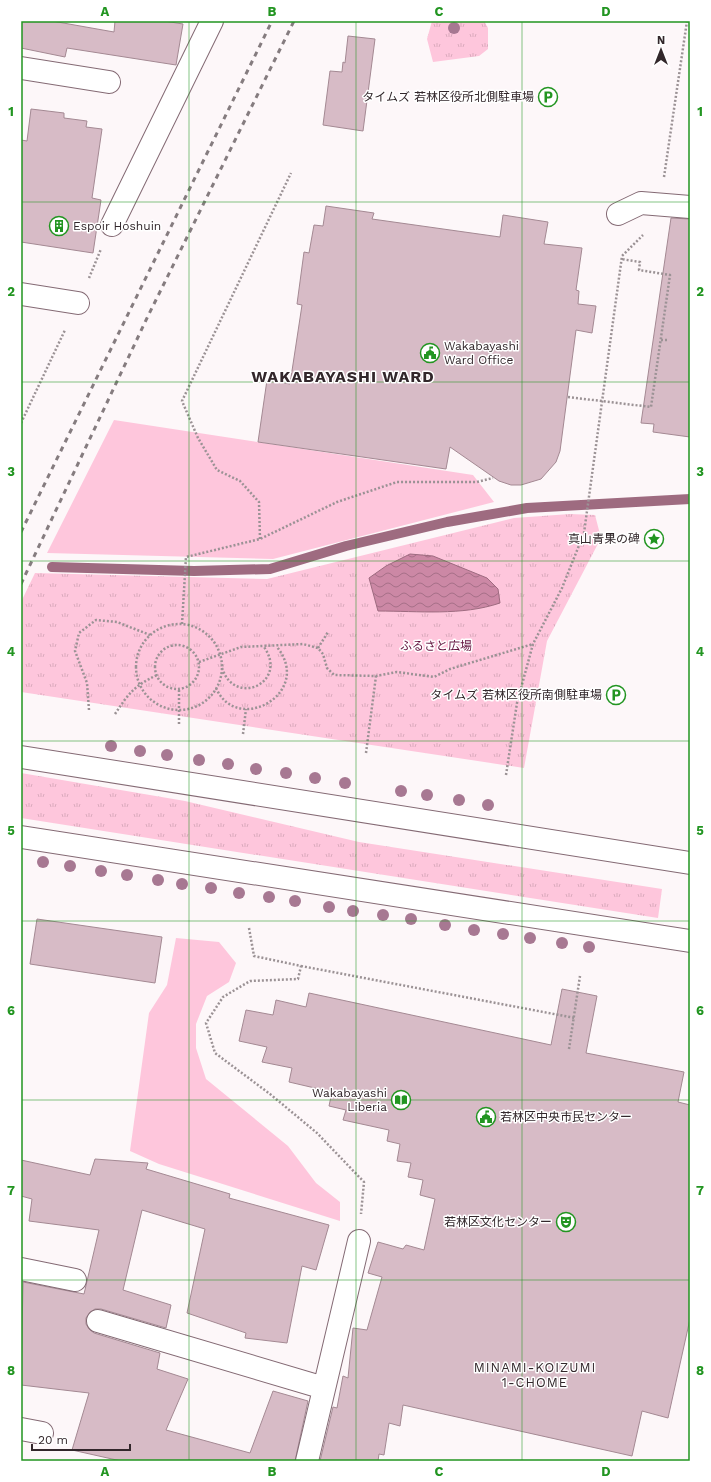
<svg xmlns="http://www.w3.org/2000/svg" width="711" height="1482" font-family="'Work Sans','Noto Sans JP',sans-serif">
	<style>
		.grass { fill: url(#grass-tufts) }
		.garden { fill: #fec6dc }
		.water { fill: url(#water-waves); stroke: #9e6b80 }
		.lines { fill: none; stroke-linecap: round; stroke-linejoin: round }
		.stream { stroke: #9e6b80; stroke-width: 10 }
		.building { fill: #d7bbc6; stroke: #a48993 }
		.minor-casing { stroke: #846a74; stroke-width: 24 }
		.path { stroke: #9b9295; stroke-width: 2.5; stroke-dasharray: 2 2; stroke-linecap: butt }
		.minor { stroke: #fff; stroke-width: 22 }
		.rail { stroke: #857c7f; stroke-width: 3; stroke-dasharray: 5 5; stroke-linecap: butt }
		.tree { fill: #a77892 }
		.grid { fill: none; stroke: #229521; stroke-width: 1; stroke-opacity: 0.55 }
		.labels { text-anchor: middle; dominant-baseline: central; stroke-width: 3; stroke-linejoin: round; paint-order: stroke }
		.poi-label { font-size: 12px; fill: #32272b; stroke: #fff; text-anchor: end }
		.park-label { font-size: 12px; fill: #61113d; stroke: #fff }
		.neighbourhood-label { font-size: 13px; letter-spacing: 1px; fill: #32272b; stroke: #fff }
		.district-label { font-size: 16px; font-weight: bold; letter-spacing: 1px; fill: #32272b; stroke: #fff }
		.neatline { fill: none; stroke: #229521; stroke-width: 1.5 }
		.grid-label { font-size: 13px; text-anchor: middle; font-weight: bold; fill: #229521 }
	</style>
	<defs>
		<pattern id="grass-tufts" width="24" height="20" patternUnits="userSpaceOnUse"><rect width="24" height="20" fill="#fec6dc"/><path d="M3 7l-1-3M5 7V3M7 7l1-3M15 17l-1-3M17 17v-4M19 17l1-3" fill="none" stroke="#daaabd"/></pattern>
		<pattern id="water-waves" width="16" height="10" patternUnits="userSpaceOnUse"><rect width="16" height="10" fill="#cc88a5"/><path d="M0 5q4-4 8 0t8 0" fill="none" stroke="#a66f87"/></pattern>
	</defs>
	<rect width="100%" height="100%" fill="#fdf7f9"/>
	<path class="grass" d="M432,21H484L488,28V49L479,56L433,62L427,39Z
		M570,514L595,515L601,538L547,641L524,768L21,692V602L35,573L267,579L514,518Z
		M21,773L185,801L359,842L662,889L658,918L21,818Z"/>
	<path class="garden" d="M114,420L473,475L494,502L273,559L47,553Z
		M176,938L219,942L236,963L229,982L207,996L196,1024V1048L206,1079L288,1146L316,1183L340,1202V1221L159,1164L130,1151L149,1013L167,985Z"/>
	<path class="water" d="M410,554L433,556L487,578L498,589L500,603C462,616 418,611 378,611L369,578L386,566Z"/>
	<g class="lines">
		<path class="stream" d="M52,567L194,571L270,569L346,546L447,522L527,508L690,499"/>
	</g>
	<path class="building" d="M21,21H52L114,32L115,21H164L183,24L176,65L67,48L65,57L21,48Z
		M348,36L375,39L363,131L323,125L330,71L342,72L343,62L345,63Z
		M31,109L64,113V118L87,121L86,127L102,129L92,198L101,200L93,253L21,242V140L27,141Z
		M326,206L374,213L372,219L500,237L503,215L548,222L544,244L582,248L576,290L579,291L578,304L596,306L592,333L576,330L560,451L556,462L541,479L521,485H511L499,481L450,447L446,469L258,442L267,380L290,384L302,305L297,304L304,252L309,253L314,225L323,226Z
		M671,218L690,219V437L653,432L654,424L641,423Z
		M37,919L162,937L155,983L30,964Z
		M562,989L597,996L586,1053L684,1072L678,1102L690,1105V1319L668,1418L642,1411L632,1456L403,1405L400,1426L389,1423L384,1455L379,1454L378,1461H320L333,1407L337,1408L343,1376L348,1378L353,1328L367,1330L382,1277L368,1273L378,1242L403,1249L406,1245L424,1250L435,1199L420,1195L423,1180L408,1177L411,1163L397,1161L400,1144L387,1141L389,1130L343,1120L346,1110L329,1106L332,1092L289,1082L292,1068L262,1062L267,1047L239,1041L246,1010L273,1015L276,1000L306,1007L309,993L551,1045Z
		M95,1159L148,1163L146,1169L230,1194L229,1198L329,1225L316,1270L302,1266L287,1343L245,1338L246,1333L187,1313L205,1229L142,1210L123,1290L171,1305L166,1328L101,1309H95L90,1312L86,1318V1324L89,1329L94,1333L160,1353L157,1369L188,1379L166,1430L250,1453L273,1391L308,1401L295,1461H121L72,1450L89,1393L21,1385L23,1282L84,1294L99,1230L29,1221L32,1199L21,1196V1160L90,1175Z"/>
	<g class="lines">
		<g class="minor-casing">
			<path id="minor" d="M21,68L109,82
				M618,214L641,203L690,207
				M112,225L212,21
				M21,294L78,303
				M21,757L690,863
				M21,837L690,941
				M21,1269L75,1280
				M98,1321L324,1388
				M21,1429L42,1433
				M307,1461L359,1241"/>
		</g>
		<path class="path" d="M664,177L687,21
			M89,278L101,249
			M661,340H667
			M568,397L651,407L670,275L639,270L640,262L621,259
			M21,423L65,330
			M260,539L259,502L240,481L217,470L198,438L182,401L291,173
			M182,624L186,557L260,539L337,502L397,482H477L493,478
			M136 667a43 43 0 1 1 86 0a43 43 0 1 1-86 0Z
			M155 667a22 22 0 1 1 44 0a22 22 0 1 1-44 0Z
			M318,648L328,632
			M199,662L241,647L303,644L318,648L323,654L327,668L334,675L376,676L397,672L434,677L450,669L533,644
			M222,668C235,708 289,682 264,647
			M216,688C237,736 314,693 277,647
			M89,710L87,683L75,651L79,633L96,620L117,622L150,635
			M115,714C129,693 134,686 157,675
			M179,724V688
			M243,734L246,709
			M366,753L376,676
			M506,775L517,703L533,644L562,588L584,533L622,256L643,235
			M249,928L254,956L301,966L298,979L250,981L223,997L206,1023L215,1053L270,1094L317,1133L364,1182L361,1214
			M301,966L575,1018
			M569,1049L580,976"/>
		<use href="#minor" class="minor"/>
		<path class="rail" d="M21,532L272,21
			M21,584L148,316L294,21"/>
	</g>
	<g class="tree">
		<circle cx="454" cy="28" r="6"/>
		<circle cx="111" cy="746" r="6"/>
		<circle cx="140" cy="751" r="6"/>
		<circle cx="167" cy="755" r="6"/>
		<circle cx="199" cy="760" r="6"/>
		<circle cx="228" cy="764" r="6"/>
		<circle cx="256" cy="769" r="6"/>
		<circle cx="286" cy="773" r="6"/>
		<circle cx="315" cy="778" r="6"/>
		<circle cx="345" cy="783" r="6"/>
		<circle cx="401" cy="791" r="6"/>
		<circle cx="427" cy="795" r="6"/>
		<circle cx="459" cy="800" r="6"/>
		<circle cx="488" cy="805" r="6"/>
		<circle cx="43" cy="862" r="6"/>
		<circle cx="70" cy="866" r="6"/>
		<circle cx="101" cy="871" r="6"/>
		<circle cx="127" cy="875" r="6"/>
		<circle cx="158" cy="880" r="6"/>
		<circle cx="182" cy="884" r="6"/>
		<circle cx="211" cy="888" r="6"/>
		<circle cx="239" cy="893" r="6"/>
		<circle cx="269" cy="897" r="6"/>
		<circle cx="295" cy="901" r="6"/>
		<circle cx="329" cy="907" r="6"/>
		<circle cx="353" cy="911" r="6"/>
		<circle cx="383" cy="915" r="6"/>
		<circle cx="411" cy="919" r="6"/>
		<circle cx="445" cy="925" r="6"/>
		<circle cx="474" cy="930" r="6"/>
		<circle cx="503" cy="934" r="6"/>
		<circle cx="530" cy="938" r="6"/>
		<circle cx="562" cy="943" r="6"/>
		<circle cx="589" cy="947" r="6"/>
	</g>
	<path class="grid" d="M189,21V1461M356,21V1461M522,21V1461M21,202H690M21,382H690M21,561H690M21,741H690M21,921H690M21,1100H690M21,1280H690"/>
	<defs>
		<g id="parking-ring" transform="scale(1)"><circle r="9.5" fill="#fff" stroke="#229521" stroke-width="1.5"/><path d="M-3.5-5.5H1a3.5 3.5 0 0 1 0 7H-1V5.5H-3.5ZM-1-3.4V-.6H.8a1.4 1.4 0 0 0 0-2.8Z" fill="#229521"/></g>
		<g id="building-ring" transform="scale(1)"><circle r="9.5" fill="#fff" stroke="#229521" stroke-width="1.5"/><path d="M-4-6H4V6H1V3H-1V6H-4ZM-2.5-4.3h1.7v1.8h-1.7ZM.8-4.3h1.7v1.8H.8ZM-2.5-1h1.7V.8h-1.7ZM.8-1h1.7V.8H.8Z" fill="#229521"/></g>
		<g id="civic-ring" transform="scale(1)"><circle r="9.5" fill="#fff" stroke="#229521" stroke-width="1.5"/><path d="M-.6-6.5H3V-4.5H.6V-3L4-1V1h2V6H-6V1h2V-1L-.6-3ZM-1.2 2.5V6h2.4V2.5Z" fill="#229521"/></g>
		<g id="sight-ring" transform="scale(1)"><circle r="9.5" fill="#fff" stroke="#229521" stroke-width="1.5"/><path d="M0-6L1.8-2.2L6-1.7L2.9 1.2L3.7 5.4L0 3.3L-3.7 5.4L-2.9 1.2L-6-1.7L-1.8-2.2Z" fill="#229521"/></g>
		<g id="library-ring" transform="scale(1)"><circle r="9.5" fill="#fff" stroke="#229521" stroke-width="1.5"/><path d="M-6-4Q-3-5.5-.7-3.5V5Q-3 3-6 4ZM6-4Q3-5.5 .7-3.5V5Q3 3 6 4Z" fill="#229521"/></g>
		<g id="theatre-ring" transform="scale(1)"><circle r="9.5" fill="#fff" stroke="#229521" stroke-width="1.5"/><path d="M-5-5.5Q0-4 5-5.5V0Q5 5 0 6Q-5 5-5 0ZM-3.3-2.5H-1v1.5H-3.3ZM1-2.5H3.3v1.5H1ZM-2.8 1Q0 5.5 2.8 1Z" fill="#229521"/></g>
	</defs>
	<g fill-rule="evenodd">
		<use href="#parking-ring" x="548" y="97"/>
		<use href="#building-ring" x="59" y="226"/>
		<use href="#civic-ring" x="430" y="353"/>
		<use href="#sight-ring" x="654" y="539"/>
		<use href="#parking-ring" x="616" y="695"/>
		<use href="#library-ring" x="401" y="1100"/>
		<use href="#civic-ring" x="486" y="1117"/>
		<use href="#theatre-ring" x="566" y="1222"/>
	</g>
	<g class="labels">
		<g class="poi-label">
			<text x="534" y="97">タイムズ 若林区役所北側駐車場</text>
			<text x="73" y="226" text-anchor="start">Espoir Hoshuin</text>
			<text x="444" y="346" text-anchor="start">Wakabayashi<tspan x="444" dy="14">Ward Office</tspan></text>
			<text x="640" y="539">真山青果の碑</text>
			<text x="602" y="695">タイムズ 若林区役所南側駐車場</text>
			<text x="387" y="1093">Wakabayashi<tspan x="387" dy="14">Liberia</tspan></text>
			<text x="500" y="1117" text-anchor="start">若林区中央市民センター</text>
			<text x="552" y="1222">若林区文化センター</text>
		</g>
		<g class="park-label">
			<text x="436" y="646">ふるさと広場</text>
		</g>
		<g class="neighbourhood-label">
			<text x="535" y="1367">MINAMI-KOIZUMI<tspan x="535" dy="15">1-CHOME</tspan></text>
		</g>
		<g class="district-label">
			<text x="343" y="376">WAKABAYASHI WARD</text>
		</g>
	</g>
	<rect width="711" height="1482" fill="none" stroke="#ffffff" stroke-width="44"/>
	<g transform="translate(661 50)" stroke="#ffffff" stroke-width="3" paint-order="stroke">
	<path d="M0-3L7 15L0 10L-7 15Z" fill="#32272b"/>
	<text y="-6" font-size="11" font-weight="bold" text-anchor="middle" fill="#32272b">N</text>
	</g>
	<path d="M32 1444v6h98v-6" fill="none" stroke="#32272b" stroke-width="2"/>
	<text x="38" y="1444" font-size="12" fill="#32272b" stroke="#ffffff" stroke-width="3" paint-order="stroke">20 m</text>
	<rect x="22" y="22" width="667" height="1438" class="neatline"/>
	<g class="grid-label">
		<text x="105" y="16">A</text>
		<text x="272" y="16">B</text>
		<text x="439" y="16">C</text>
		<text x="606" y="16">D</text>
		<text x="11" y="116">1</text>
		<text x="700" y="116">1</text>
		<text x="11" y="296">2</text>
		<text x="700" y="296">2</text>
		<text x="11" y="476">3</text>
		<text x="700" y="476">3</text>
		<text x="11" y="656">4</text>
		<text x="700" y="656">4</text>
		<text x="11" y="835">5</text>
		<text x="700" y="835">5</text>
		<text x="11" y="1015">6</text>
		<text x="700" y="1015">6</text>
		<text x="11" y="1195">7</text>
		<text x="700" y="1195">7</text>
		<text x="11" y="1375">8</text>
		<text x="700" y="1375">8</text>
		<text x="105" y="1476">A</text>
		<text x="272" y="1476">B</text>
		<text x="439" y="1476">C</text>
		<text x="606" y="1476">D</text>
	</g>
</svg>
